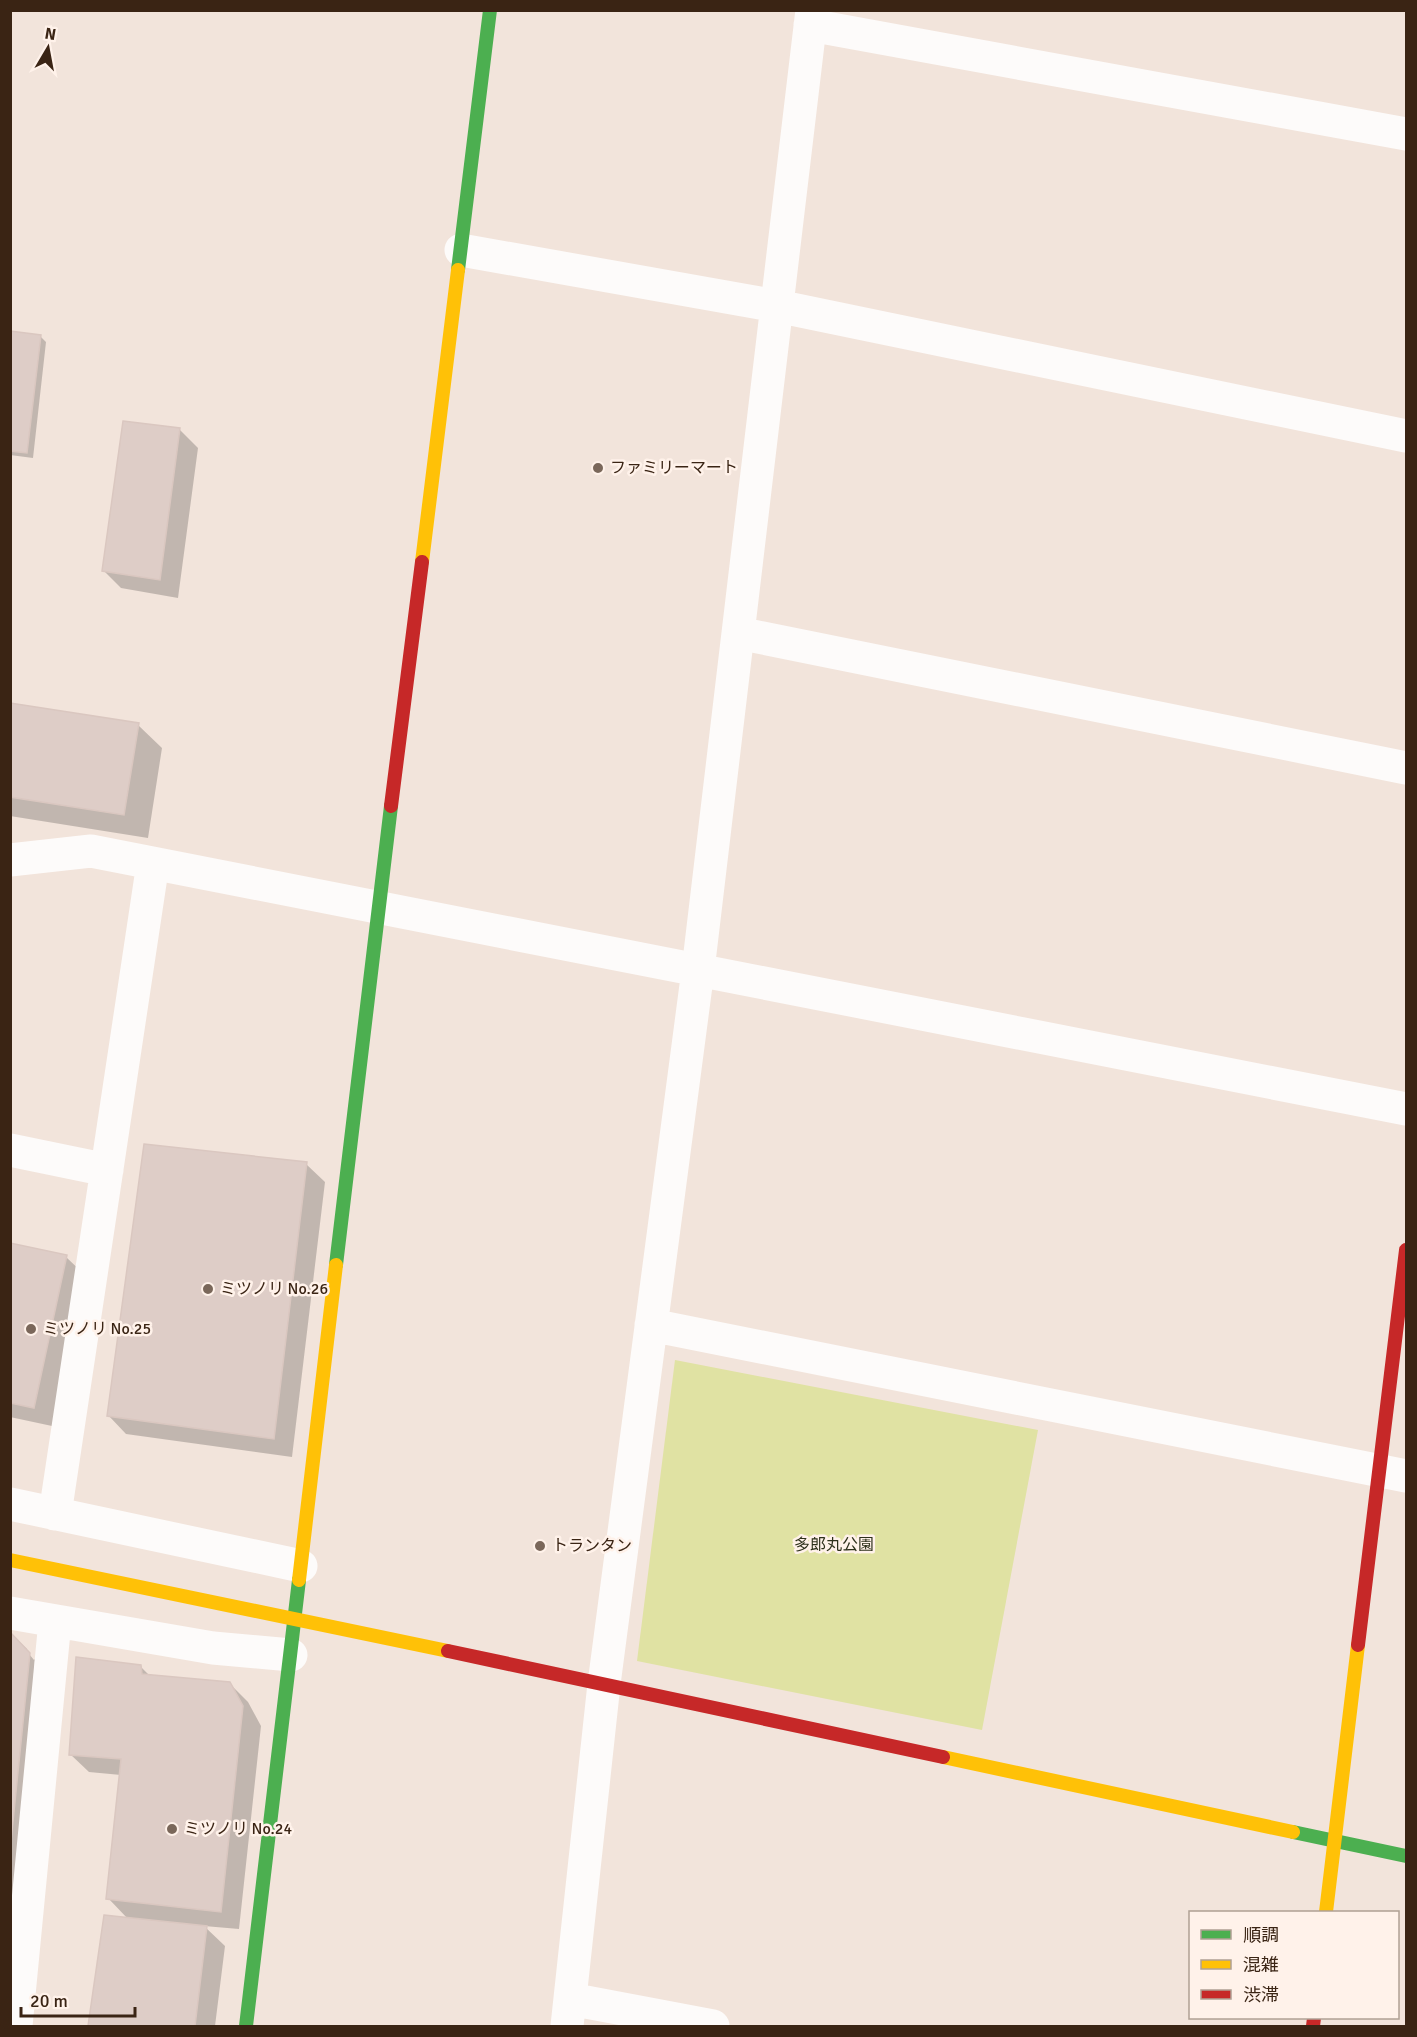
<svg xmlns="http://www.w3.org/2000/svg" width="1417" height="2037" font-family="Signika,'Noto Sans JP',sans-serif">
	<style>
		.green { fill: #e0e2a3 }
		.shadow { fill: #0003 }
		.building { fill: #decdc7; stroke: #dac7c0; stroke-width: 1.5 }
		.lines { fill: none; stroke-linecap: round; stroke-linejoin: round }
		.street { stroke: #fdfbfa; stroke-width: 33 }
		.fast { stroke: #4caf50; stroke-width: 14 }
		.slow { stroke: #ffc107; stroke-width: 14 }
		.jam { stroke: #c62828; stroke-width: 14 }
		.poi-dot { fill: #7a675a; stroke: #fff2ea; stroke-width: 2 }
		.labels { text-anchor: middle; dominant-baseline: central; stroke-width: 5; stroke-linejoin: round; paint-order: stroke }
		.poi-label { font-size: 16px; fill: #3a2414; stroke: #fff2ea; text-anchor: start }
		.park-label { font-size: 16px; fill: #2d301a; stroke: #fff2ea }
	</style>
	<rect width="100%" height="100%" fill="#f2e4db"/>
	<path class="green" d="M675,1360L1038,1430L982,1730L637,1661Z"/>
	<path class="shadow" d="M10,333L40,336L46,342L33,458L10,455Z
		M179,429L198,448L178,598L121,588L103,570Z
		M10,704L138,725L162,748L148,838L10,816Z
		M306,1164L325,1182L292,1457L126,1434L108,1415Z
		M10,1243L66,1257L85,1275L52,1426L10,1417Z
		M10,1633L27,1649H25L34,1660L35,1659L10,1998Z
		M141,1667L150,1676L230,1684L248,1702L261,1726L239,1929L204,1926L225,1946L215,2026H90L106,1916L128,1919L108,1898L121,1775L89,1772L70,1754Z"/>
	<path class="building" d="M10,331L41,335L27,453L10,451Z
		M123,421L180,428L160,580L102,571Z
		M10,703L139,723L124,815L10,797Z
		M144,1144L307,1162L274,1439L107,1416Z
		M10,1243L67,1255L34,1408L10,1403Z
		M10,1632L30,1653L10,1851Z
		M76,1657L141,1665L142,1674L230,1682L243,1706L221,1912L106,1899L121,1759L69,1755Z
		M104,1915L207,1926L195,2026H88Z"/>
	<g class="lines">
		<path class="street" d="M810,25L1406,134
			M461,250L777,306L1406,436
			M738,633L1406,768
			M10,860L91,851L1406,1109
			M10,1150L107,1170
			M651,1325L1406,1476
			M10,1504L301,1566
			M55,1514L153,863
			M10,1613L213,1648L291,1655
			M570,1999L713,2026
			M16,2026L55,1621
			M567,2026L604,1684L698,970L812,10"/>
		<path class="fast" d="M458,270L490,10
			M336,1265L391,806
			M1293,1832L1406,1856
			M246,2026L299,1580"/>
		<path class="slow" d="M422,562L458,270
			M10,1560L448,1651
			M299,1580L336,1265
			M943,1757L1293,1832
			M1326,1912L1358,1645"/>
		<path class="jam" d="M391,806L422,562
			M1358,1645L1406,1250
			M448,1651L943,1757
			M1313,2026L1314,2018"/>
	</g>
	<g class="poi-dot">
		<circle cx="598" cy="468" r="6"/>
		<circle cx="208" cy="1289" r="6"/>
		<circle cx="31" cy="1329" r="6"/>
		<circle cx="540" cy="1546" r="6"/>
		<circle cx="172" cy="1829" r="6"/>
	</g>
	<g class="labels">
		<g class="poi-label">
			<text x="610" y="468">ファミリーマート</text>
			<text x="220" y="1289">ミツノリ No.26</text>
			<text x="43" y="1329">ミツノリ No.25</text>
			<text x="552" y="1546">トランタン</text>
			<text x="184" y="1829">ミツノリ No.24</text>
		</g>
		<g class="park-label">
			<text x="834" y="1545">多郎丸公園</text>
		</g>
	</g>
	<rect width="1417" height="2037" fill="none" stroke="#3a2414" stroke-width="24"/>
	<rect x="1189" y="1911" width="210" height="108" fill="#fff2ea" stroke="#b0a094" stroke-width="1.5"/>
	<rect x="1201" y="1930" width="30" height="9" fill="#4caf50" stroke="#b0a094" stroke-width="1.5"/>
	<text x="1243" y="1941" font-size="18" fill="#3a2414">順調</text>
	<rect x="1201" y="1960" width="30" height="9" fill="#ffc107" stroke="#b0a094" stroke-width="1.5"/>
	<text x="1243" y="1971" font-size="18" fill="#3a2414">混雑</text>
	<rect x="1201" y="1990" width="30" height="9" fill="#c62828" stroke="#b0a094" stroke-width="1.5"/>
	<text x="1243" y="2001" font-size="18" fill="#3a2414">渋滞</text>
	<g transform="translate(48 48) rotate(10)" stroke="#fff2ea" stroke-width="4.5" paint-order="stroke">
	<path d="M0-4.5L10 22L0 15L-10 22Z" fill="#3a2414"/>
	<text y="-9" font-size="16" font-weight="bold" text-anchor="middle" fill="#3a2414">N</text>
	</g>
	<path d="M21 2007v9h114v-9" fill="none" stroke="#3a2414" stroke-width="3"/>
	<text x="30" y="2007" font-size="18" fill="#3a2414" stroke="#fff2ea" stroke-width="4.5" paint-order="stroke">20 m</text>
</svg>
